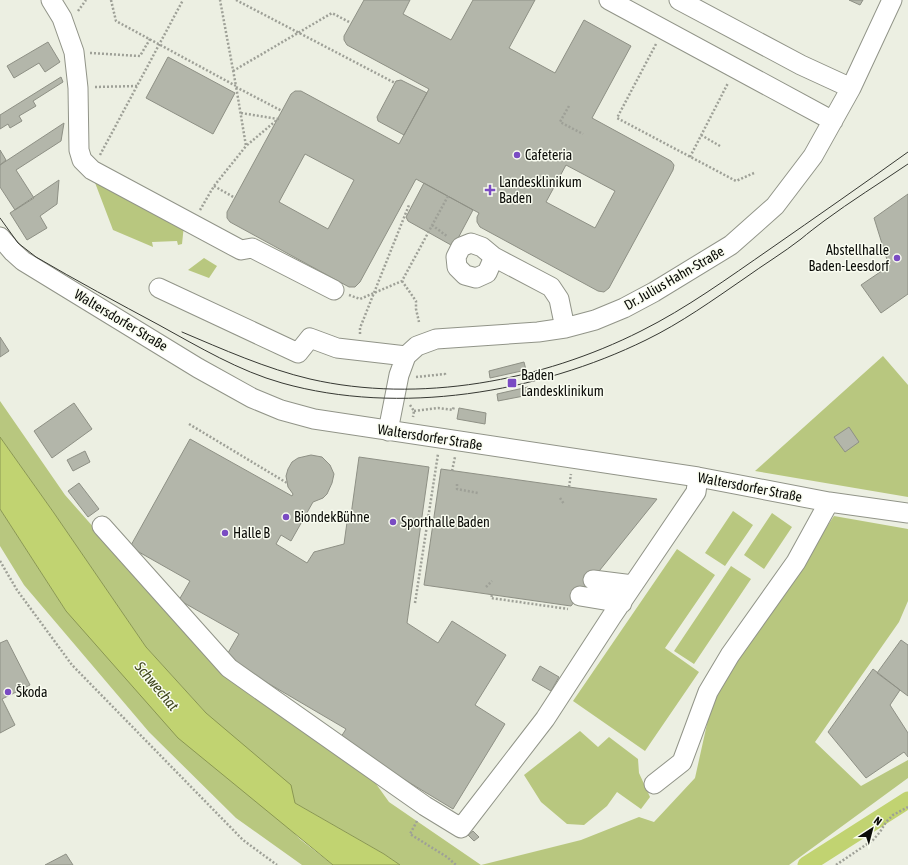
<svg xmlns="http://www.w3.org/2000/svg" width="908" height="865" font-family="'Asap Condensed',sans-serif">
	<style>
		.green { fill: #b8c77f }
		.water { fill: #c1d371; stroke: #8a9752 }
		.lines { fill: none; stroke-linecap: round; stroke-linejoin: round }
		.canal { stroke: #c1d371; stroke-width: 17 }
		.building { fill: #b3b6aa; stroke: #8e9085; fill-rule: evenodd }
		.minor-casing { stroke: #919488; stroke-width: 21 }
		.path { stroke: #9ea097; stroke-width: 2.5; stroke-dasharray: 2 2; stroke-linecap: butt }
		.minor { stroke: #fff; stroke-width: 19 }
		.tram { stroke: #363832; stroke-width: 1 }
		.poi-dot { fill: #7a4bc3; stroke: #f9fcf0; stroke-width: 1.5 }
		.labels { text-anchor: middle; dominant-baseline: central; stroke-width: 3; stroke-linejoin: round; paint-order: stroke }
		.poi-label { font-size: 14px; fill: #0b0c08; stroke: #f9fcf0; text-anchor: start }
		.street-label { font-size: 14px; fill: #0b0c08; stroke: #f9fcf0 }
		.water-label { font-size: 15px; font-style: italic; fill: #40471f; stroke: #f9fcf0 }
	</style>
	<rect width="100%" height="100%" fill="#ecefe2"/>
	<path class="green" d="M94,180L184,225L182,244L178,245L177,241L152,242L153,247L113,230Z
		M204,258L217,266L209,278L188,270Z
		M883,356L908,385V497L755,471Z
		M0,401L65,495L224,675L364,767L389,802L481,865H400L384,854L295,803L206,713L146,647L54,513L0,437Z
		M0,509L66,611L301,840L333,865H302L236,818L149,732L24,585L0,546Z
		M733,511L753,525L725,566L705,553Z
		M772,513L792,527L764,569L744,555Z
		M834,516L908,529V601L899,622L815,742L861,786L908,760V778L789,865H481L581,840L639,817L654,822L695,778L713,697Z
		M677,549L715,575L665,648L699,672L645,751L573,701Z
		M731,566L751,579L694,664L674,651Z
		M580,731L598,747L609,737L638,759L639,773L650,797L641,809L617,792L607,806L584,825L567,824L541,802L524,775Z"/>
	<path class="water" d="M0,437L54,513L146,647L206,713L291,785L295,803L384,854L400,865H333L178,738L66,611L0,509Z"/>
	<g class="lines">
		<path class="canal" d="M806,865L908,800"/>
	</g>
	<path class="building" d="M364,0H410L403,14L451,40L473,0H535L509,48L555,73L584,20L631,46L592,118L671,161L674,165L673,170L609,288L604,292L598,291L480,227L477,222V217L479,213L416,179L360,282L355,287H349L230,222L227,218V212L291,94L295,91H301L399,144L429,89L347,45L344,40V36ZM305,154L354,180L328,229L279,202ZM566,165L615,191L595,228L546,202Z
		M849,0H863L860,5Z
		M48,42L60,62L45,72L39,63L14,78L7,66Z
		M168,57L235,93L213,134L146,98Z
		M61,77L63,82L33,101L36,106L19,116L22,121L10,128L8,124L0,129V115Z
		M401,80L427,93L404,135L378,121L377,117L396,81Z
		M64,123L61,141L16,170L34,198L15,210L0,187V165Z
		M0,150L6,160L0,165Z
		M59,180L57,204L40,216L47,228L27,240L10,213Z
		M424,183L473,210L456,242L451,245L408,221L406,217Z
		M908,194V294L881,313L861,285L889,266L874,218Z
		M0,337L9,351L0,357Z
		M524,362L526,370L490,378L489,371Z
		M528,387L529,395L498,401L497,394Z
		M74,403L92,429L52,458L34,431Z
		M459,408L486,413L485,424L457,419Z
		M849,427L859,442L845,452L834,437Z
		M190,439L292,496L293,494L288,487L286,476L288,469L292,462L298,458L311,455L322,457L330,465L334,474L332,483L327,494L323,498L313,502L291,541L281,535L276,544L307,563L314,552L344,544L348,515H351L359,457L429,467L407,623L438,643L452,621L506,655L475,705L505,724L453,809L339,740L346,729L225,658L239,634L179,600L190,581L130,547Z
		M85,451L90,462L73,471L67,460Z
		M441,469L569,487L657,499L571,606L424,585Z
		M79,483L99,509L88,517L68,491Z
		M7,640L30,685L2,699L15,725L0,733V643Z
		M901,640L908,645V696L877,673Z
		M540,666L559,677L551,691L532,680Z
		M873,669L900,690L890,705L908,733V757L904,752L866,778L828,732Z
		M473,831L479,837L474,841L468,835Z
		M66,854L73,865H45Z"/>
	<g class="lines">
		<g class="minor-casing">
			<path id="minor" d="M51,0L62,18L74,52L78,88L79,150L82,160L92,170L241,250L252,248L334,290
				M609,0L833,121
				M679,0L801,65L851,88
				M0,237L13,252L23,261L198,368L252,398L281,410L314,419L698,477L829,502L908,513
				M494,257L487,273L476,278L465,275L457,267L456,257L461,247L471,243L482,247L494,257L551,287L559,299L565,328
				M159,288L298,353L310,338L337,348L406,356
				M388,431L399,375L406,356L417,346L436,339L538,332L565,328L595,320L624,308L654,292L731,245L775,206L813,156L851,88L892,0
				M102,526L229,668L425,806L461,828L545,719L612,616L696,492L698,477
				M593,580L633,585
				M580,596L622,603
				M654,784L682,762L708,692L730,655L796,562L829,502"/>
		</g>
		<path class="path" d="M111,0L116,21L236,86L220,0
			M236,0L395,83
			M78,11L86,0
			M656,44L617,118L736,181L754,173
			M90,53L140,56L150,39
			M233,71L332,13L351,23
			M95,87L137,86
			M236,87L282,111
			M569,106L560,122L583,134
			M241,113L278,119L246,146
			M701,135L720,146
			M100,155L183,0
			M690,157L728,83
			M214,186L235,198
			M200,210L214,186L246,146L236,86
			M432,225L448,237
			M402,281L416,301V309L419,322
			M349,295L360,299L402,281L448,196
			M360,334V328L409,205
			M416,377L445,374V376
			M410,405L414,411L413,417
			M414,411L438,408L453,410L454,406
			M189,424L287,483
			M452,471L455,457
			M457,484V489L478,493
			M569,487L571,474
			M560,498L564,504
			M0,561L17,590L72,665L243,840L277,865
			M486,587L492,581
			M492,595L491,598L568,609
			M415,603L438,454
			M417,821L410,834L447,857L456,865
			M836,865L873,840L880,832L886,822L893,815L908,807"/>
		<use href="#minor" class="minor"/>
		<path class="tram" d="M0,218L18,243L36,257C77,281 118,303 159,325C199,347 239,371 282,383C399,416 538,393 646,340C681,323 713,300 745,278C763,265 783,253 801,239C808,233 816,227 824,221C851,201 880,183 908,164
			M182,332C222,349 267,369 310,379C419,404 542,381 641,331C687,308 728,278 770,249C816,217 862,185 908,152"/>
	</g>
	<g class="poi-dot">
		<circle cx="517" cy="155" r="4"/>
		<path d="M488 184h4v4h4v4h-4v4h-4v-4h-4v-4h4z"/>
		<circle cx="897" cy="258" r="4"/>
		<rect x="507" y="378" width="10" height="10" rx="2"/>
		<circle cx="286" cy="517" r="4"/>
		<circle cx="393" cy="522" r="4"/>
		<circle cx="225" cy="533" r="4"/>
		<circle cx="8" cy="692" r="4"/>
	</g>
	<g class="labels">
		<g class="poi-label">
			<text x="525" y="155">Cafeteria</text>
			<text x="499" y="182">Landesklinikum<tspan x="499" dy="16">Baden</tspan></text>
			<text x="889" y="250" text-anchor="end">Abstellhalle<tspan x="889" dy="16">Baden-Leesdorf</tspan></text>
			<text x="521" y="375">Baden<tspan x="521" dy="16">Landesklinikum</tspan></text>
			<text x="294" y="517">BiondekBühne</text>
			<text x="401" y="522">Sporthalle Baden</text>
			<text x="233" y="533">Halle B</text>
			<text x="16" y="692">Škoda</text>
		</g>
		<g class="street-label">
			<text transform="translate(674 278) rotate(-30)">Dr. Julius Hahn-Straße</text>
			<text transform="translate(121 320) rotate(31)">Waltersdorfer Straße</text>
			<text transform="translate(430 437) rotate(9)">Waltersdorfer Straße</text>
			<text transform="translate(750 487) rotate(11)">Waltersdorfer Straße</text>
		</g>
		<g class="water-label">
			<text transform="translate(157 686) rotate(50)">Schwechat</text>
		</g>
	</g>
	<g transform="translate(872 829) rotate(36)" stroke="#f9fcf0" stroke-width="3" paint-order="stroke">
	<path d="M0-3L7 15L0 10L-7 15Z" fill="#0b0c08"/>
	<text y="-6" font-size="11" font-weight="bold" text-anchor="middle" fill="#0b0c08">N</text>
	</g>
</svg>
